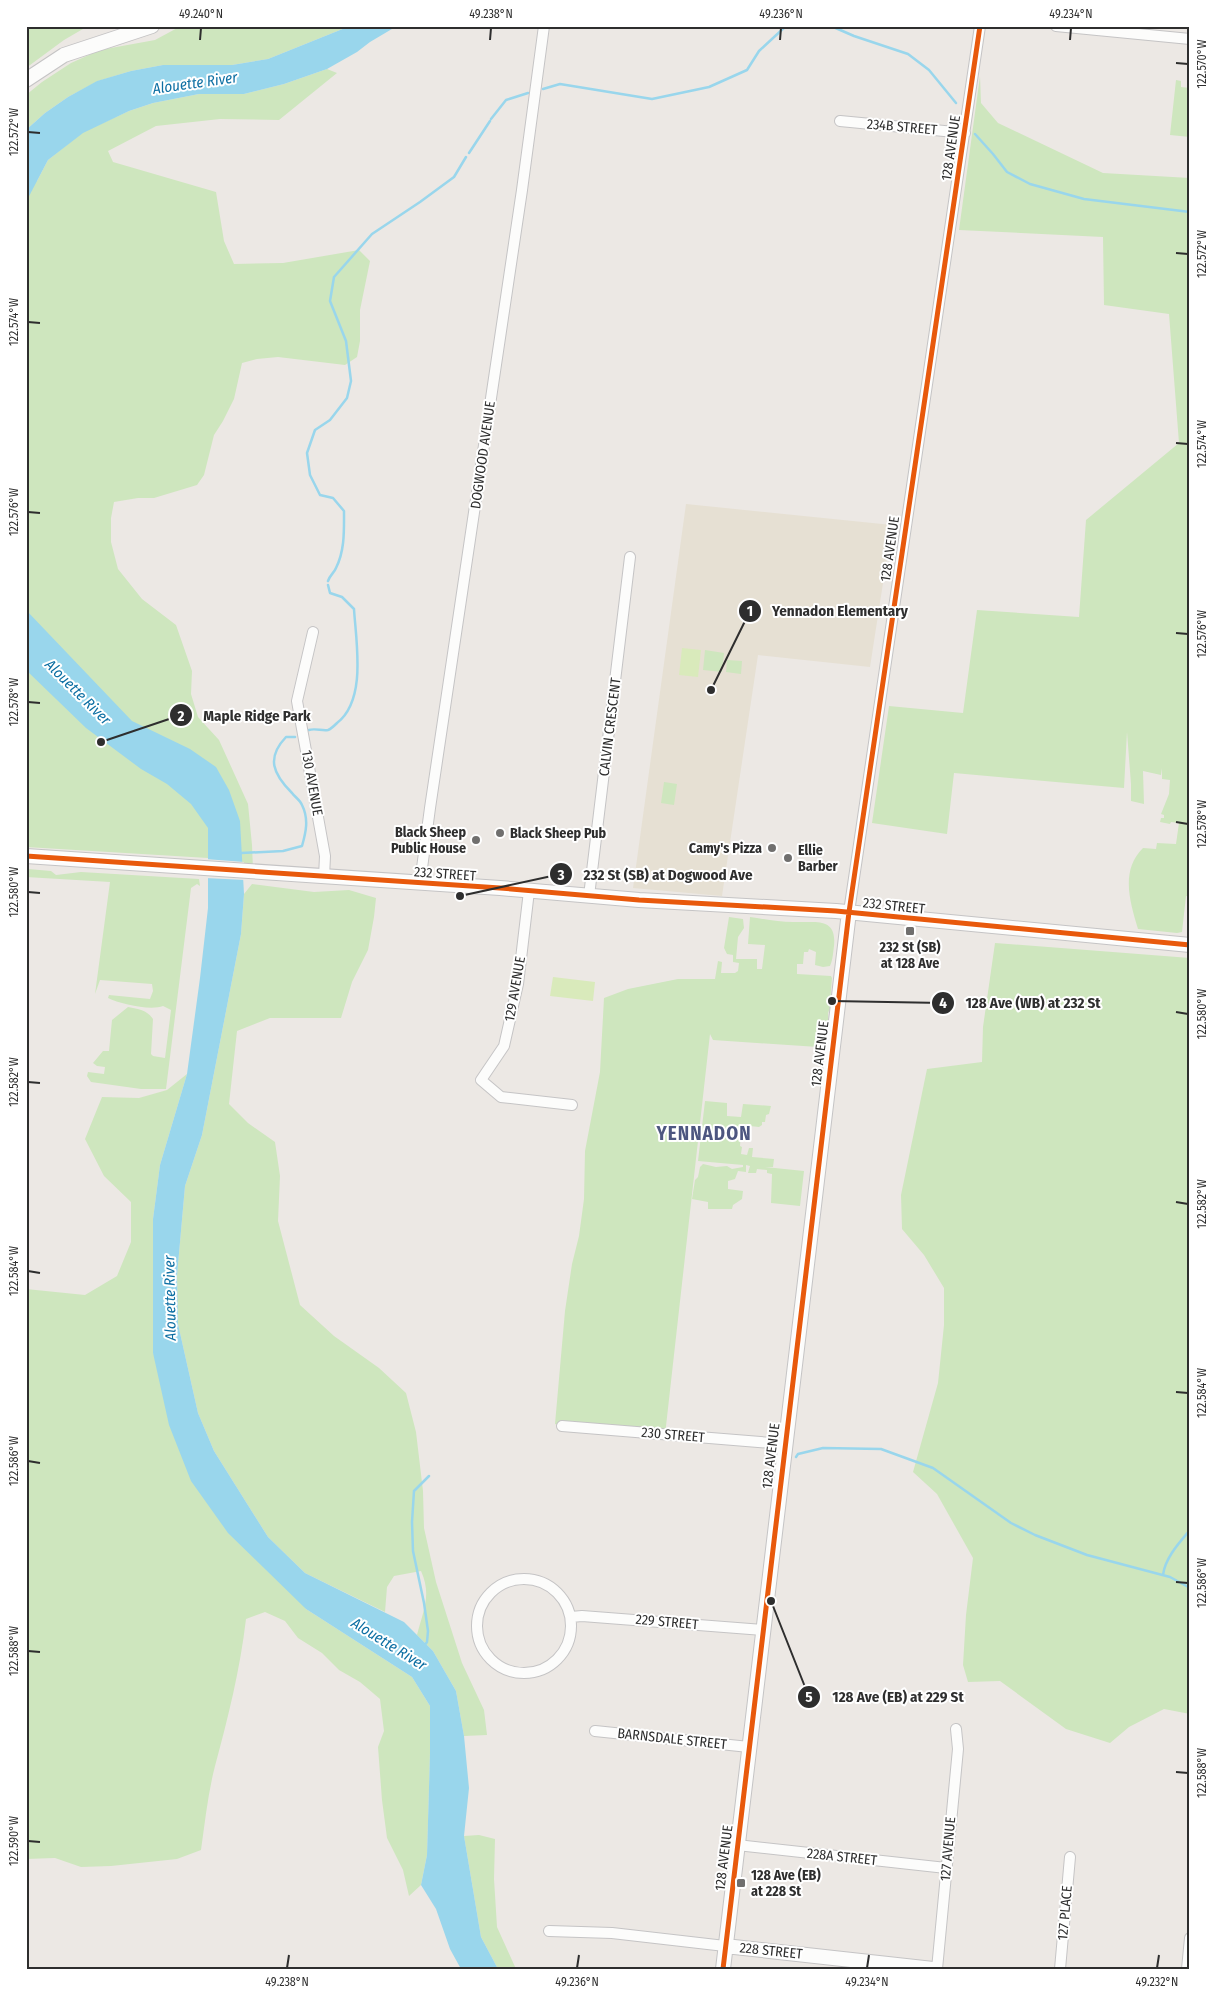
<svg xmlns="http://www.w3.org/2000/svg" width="1216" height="1995" font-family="'Fira Sans Condensed',sans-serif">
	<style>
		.education { fill: #e6e0d3 }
		.green { fill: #cee6be }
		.pitch { fill: #d9eabb }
		.water { fill: #99d6ec }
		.pier { fill: #ece8e4 }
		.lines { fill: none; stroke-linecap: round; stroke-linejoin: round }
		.stream { stroke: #99d6ec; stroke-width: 2.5 }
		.street-casing { stroke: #c5c4c5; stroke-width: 12 }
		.secondary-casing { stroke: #c5c4c5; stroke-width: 16 }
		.street { stroke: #fcfcfb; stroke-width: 10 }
		.secondary { stroke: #fcfcfb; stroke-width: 14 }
		.cycleway-casing { stroke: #fff; stroke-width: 8 }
		.cycleway { stroke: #e8590c; stroke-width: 5 }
		.ticks { fill: none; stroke: #2e2e2e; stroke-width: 2 }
		.poi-dot { fill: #706f6e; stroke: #fff; stroke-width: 2 }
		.labels { text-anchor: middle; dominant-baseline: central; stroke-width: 4; stroke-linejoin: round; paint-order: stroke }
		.street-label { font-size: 14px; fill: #2e2e2e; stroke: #fff }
		.poi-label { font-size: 14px; font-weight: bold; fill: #2e2e2e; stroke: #fff; text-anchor: start }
		.water-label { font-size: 15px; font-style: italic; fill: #0d6fa3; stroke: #fff }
		.district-label { font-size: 19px; font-weight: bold; letter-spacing: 1px; fill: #4d5680; stroke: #fff }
		.leader { fill: none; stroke: #2e2e2e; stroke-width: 2 }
		.callout-dot { fill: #2e2e2e; stroke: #fff; stroke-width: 2 }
		.mark-label { font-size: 15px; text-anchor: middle; font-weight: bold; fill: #fff }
		.callout-label { font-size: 15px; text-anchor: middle; font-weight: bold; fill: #2e2e2e; stroke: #fff; stroke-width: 4; stroke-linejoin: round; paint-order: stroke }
		.neatline { fill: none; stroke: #2e2e2e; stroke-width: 2 }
		.ticks-label { font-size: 12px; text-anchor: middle; fill: #2e2e2e }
	</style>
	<rect width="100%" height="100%" fill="#ece8e4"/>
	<path class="education" d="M686,504L892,525L870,667L758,655L722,896L633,888Z"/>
	<path class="green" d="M26,26H88L64,40L26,68Z
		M181,26H350L268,59L232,65H163L131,71L98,81L68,97L45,113L26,130V95L42,82L71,63L100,50L155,40Z
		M327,69L337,73L279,120L220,119L156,126L108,151L113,162L216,192L224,241L234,264L283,263L359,250L370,261L360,310V341L357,357L345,365L278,357L257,359L242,363L234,399L223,421L214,435L204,475L197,485L154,498H138L114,502L111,518V542L118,569L142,599L176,625L192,671L191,694L198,717L219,740L248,804L252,845L253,870H241V860L26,847V180L37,181L48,160L83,132L129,111L153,103L199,94H244L284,84Z
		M980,76L981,103L998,123L1103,173L1190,178V864L1188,879L1190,871V881L1188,883H1190V897L1186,896L1182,932L1177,933L1138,929C1130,902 1120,871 1143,848L1156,849L1157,843L1176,844L1179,823L1171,822L1170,824L1160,822L1161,818H1164V815L1161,814L1169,794L1170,780L1162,779V768L1161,775L1143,771L1144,804L1131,801V784L1127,732L1124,788L954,773L947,834L872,823L889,706L963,713L977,610L1079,617L1086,520L1179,443L1169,314L1104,305L1103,237L959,230Z
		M1176,80L1181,81V87L1190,88V137L1170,135Z
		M705,650L724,653L722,672L703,670Z
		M727,660L742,661L741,674L726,672Z
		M664,782L677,784L674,805L661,803Z
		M28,869L51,871L56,875L81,872L199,879L200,886L197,884L191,888L166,1089H141L91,1082L87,1076L88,1072L104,1074L105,1067L97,1066L93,1063L103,1051H109L112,1020L128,1007C139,1009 147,1010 153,1019L151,1054L153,1056L165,1058L171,1010L163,1006C151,1011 120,1004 108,998L109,995L150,999L153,991L152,984L100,980L95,994L110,882L26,877V871Z
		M252,884L314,892L349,890L376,898L374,917L368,950L352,982L341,1018H270L237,1031L229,1104L248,1123L275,1142L280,1176L278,1221L300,1305L334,1336L379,1368L406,1393L416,1432L423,1491L424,1528L436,1582L462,1663L484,1710L487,1735L464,1736L456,1691L433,1651L417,1635C423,1611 432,1595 421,1571L394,1576L387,1587L385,1612L305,1573L268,1537L214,1451L198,1413L178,1324L177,1276L185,1186L202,1135L241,934L244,894Z
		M729,917L743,919L744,928L738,937L736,959H757V969H762L765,945L748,944L750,917C764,919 779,922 793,922C815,923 837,916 834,946C833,953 833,959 830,966L823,967L815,965L816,952L809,949L808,952H804L803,964H797V974L831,976L832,978L830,1003H832L828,1013L829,1033L827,1050L825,1052L818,1047L713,1040L710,1034L665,1435L562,1426L555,1424L565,1311L572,1264L579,1236L584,1199L585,1151L600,1072L604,998L628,989L678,979H715L718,961L722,962L721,973H735L738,971L739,963L733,962V955L727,954L724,948Z
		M995,943L1190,958V1714L1164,1709L1129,1727L1110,1743L1066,1729L1000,1681L968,1682L963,1665L966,1615L973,1558L937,1494L913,1472L938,1383L944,1325V1288L924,1255L902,1229L901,1195L927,1069L982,1062L983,1027Z
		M187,1074L160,1165L153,1219V1353L306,1609L412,1677L430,1706V1753L427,1855L421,1885L409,1896L403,1870L387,1838L382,1800L378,1747L384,1731L380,1699L360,1682L339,1670L322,1653L298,1638L285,1621L265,1612L246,1619C240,1670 228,1718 215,1766C208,1793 205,1822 201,1850L177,1859L111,1866L81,1867L55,1858L26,1859V1289L85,1295L117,1276L131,1242V1202L104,1176L85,1139L102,1097L139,1098L167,1090Z
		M705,1101L727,1103V1116L741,1117L743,1104L771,1106L769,1114L766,1115L765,1122H762V1125L759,1127L750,1126L748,1132L741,1133L740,1146L742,1147L741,1154L747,1155L749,1148H753L752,1157L774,1159L773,1167H765L804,1171L800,1206L771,1203L772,1174L767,1173V1170L757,1169L756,1173H748L750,1166L746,1165V1172L738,1171L735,1179L728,1181V1189L743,1191L742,1199L733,1205L732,1209H708V1202L692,1199L695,1180L698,1177L700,1167L703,1164L716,1167L727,1166L732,1169L743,1167V1165L698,1161Z
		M479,1835L495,1839L494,1879L497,1927L516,1969H498L481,1937L464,1836Z"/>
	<path class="pitch" d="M682,648L701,650L698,677L679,675Z
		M553,977L595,982L593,1001L550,996Z"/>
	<path class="water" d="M350,26H397L370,42L357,52L327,69L284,84L244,94H199L153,103L129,111L83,133L48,160L26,202V130L45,113L68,97L97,81L131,71L163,65H232L268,59Z
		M26,610L132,721L190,749L216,767L229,790L240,821L244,894L241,934L202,1135L185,1186L177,1276L178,1324L198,1413L214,1451L268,1537L305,1573L404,1622L433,1651L456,1691L464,1736L469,1788L464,1836L481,1937L498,1969H461L450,1949L436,1909L421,1885L427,1855L430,1753V1706L412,1677L306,1609L228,1533L191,1481L169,1425L153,1353V1219L160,1165L187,1074L200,978L208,908V828L191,804L167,784L141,769L86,728L26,670Z"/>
	<path class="pier" d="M205,859L244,862L245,880L205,878Z"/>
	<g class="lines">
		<path class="stream" d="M831,26L854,36L908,54L929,70L956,103
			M543,89L560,84L652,99L709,87L747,70L759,51L786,26
			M491,119L506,100L528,93
			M975,134L993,154L1007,172L1030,184L1084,199L1190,212
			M469,153L490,121
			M328,581C330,575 334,573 336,568C345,550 344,530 344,511L333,498L320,495L310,475L307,453L315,430L330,420L347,398L351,381L346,341L330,301L334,277L372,234L420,202L454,177L466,157
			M309,730C315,728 322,731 328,730C331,729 335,725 337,723C367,700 356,642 354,609L342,597L330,593L328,585
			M241,853L283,851L302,846C306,832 309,819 302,805C300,800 295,797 292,793C273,774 266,758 286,737H295
			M796,1457L798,1454L823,1448L881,1449L933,1468L1011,1523L1035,1535L1087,1555L1170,1577L1190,1588
			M768,1481L773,1479
			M1163,1575C1165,1558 1179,1543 1190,1530
			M424,1646L427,1642L428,1631L424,1603L413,1551L412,1522L414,1491L429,1476"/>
		<g class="street-casing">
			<path id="street" d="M1056,26L1190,39
				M840,121L965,133
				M313,632L297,701L325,856L324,877
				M420,883L430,808L522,190L544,26
				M529,891L518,984L504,1046L481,1080L501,1097L572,1105
				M589,896L630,557
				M849,912L980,26
				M562,1426L784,1444
				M477 1626a47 47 0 1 1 94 0a47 47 0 1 1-94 0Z
				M571,1617L582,1616L763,1630
				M595,1731L749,1747
				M737,1845L946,1868
				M549,1931L612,1933L725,1946
				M937,1969L958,1749L956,1729
				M1060,1969L1070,1857
				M1187,1969L1190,1938"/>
		</g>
		<g class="secondary-casing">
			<path id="secondary" d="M26,80L64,55L152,26
				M26,856L500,888L639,900L836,911L1190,945
				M725,1946L933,1969
				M723,1969L849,912"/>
		</g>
		<use href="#street" class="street"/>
		<use href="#secondary" class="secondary"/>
		<g class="cycleway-casing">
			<path id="cycleway" d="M26,856L500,888L639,900L836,911L1190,945
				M723,1969L849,912L980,26"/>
		</g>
		<use href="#cycleway" class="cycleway"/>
	</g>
	<path class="ticks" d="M200,40L201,28M490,40L491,28M780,40L781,28M1070,40L1071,28M1176,63L1188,64M28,132L40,133M1176,253L1188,254M28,322L40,323M1176,443L1188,444M28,512L40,513M1176,633L1188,634M28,702L40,703M1176,822L1188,824M28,892L40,893M1176,1012L1188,1014M28,1082L40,1083M1176,1202L1188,1204M28,1271L40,1273M1176,1392L1188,1393M28,1461L40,1463M1176,1582L1188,1583M28,1651L40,1652M1176,1772L1188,1773M28,1841L40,1842M287,1968L289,1955M577,1968L579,1955M867,1968L869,1955M1157,1968L1159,1955"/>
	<g class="poi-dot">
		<circle cx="500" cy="833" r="5"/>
		<circle cx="476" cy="840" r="5"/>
		<circle cx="772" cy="848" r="5"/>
		<circle cx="788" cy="858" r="5"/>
		<rect x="905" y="926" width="10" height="10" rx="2.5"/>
		<rect x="736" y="1878" width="10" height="10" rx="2.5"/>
	</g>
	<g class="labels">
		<g class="street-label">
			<text transform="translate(902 127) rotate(5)">234B STREET</text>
			<text transform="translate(951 148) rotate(-82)">128 AVENUE</text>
			<text transform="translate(483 455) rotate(-82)">DOGWOOD AVENUE</text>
			<text transform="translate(890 549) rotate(-82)">128 AVENUE</text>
			<text transform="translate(610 727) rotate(-83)">CALVIN CRESCENT</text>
			<text transform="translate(312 783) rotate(80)">130 AVENUE</text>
			<text transform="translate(445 874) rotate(4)">232 STREET</text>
			<text transform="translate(894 906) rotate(6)">232 STREET</text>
			<text transform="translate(515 989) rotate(-80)">129 AVENUE</text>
			<text transform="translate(820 1054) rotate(-83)">128 AVENUE</text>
			<text transform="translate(673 1435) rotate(5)">230 STREET</text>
			<text transform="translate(771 1456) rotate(-83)">128 AVENUE</text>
			<text transform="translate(667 1622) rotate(5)">229 STREET</text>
			<text transform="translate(672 1739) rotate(6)">BARNSDALE STREET</text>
			<text transform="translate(948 1849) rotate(-85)">127 AVENUE</text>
			<text transform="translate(842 1857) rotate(6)">228A STREET</text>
			<text transform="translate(724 1858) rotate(-83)">128 AVENUE</text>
			<text transform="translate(1065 1913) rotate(-85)">127 PLACE</text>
			<text transform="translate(771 1951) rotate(6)">228 STREET</text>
		</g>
		<g class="poi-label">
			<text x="466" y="832" text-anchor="end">Black Sheep<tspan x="466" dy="16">Public House</tspan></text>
			<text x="510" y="833">Black Sheep Pub</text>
			<text x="762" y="848" text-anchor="end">Camy's Pizza</text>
			<text x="798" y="850">Ellie<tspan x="798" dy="16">Barber</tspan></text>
			<text x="910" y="947" text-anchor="middle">232 St (SB)<tspan x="910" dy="16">at 128 Ave</tspan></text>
			<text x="751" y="1875">128 Ave (EB)<tspan x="751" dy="16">at 228 St</tspan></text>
		</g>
		<g class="water-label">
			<text transform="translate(195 83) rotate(-8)">Alouette River</text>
			<text transform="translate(78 692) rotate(45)">Alouette River</text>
			<text transform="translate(170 1298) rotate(-91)">Alouette River</text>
			<text transform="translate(389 1644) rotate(32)">Alouette River</text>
		</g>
		<g class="district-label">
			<text x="704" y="1133">YENNADON</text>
		</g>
	</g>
	<path class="leader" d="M711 690L750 611M101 742L181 715M460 896L561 874M832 1001L943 1003M771 1601L809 1697"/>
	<g class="callout-dot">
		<circle cx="711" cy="690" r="5"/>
		<circle cx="101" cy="742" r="5"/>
		<circle cx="460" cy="896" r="5"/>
		<circle cx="832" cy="1001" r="5"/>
		<circle cx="771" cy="1601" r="5"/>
		<circle cx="750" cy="611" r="12"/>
		<circle cx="181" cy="715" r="12"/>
		<circle cx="561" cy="874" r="12"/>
		<circle cx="943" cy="1003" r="12"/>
		<circle cx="809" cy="1697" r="12"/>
	</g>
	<g class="mark-label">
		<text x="750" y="616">1</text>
		<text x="181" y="721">2</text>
		<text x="561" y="880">3</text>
		<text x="943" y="1008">4</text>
		<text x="809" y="1702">5</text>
	</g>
	<g class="callout-label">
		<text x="840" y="616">Yennadon Elementary</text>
		<text x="257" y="721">Maple Ridge Park</text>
		<text x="668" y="880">232 St (SB) at Dogwood Ave</text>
		<text x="1033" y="1008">128 Ave (WB) at 232 St</text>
		<text x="898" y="1702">128 Ave (EB) at 229 St</text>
	</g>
	<rect width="1216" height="1995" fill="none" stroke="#ffffff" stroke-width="55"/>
	<rect x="28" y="28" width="1160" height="1940" class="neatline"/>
	<g class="ticks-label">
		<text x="201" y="18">49.240°N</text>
		<text x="491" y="18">49.238°N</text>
		<text x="781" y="18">49.236°N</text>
		<text x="1071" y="18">49.234°N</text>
		<text transform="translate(1202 64) rotate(-90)" y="4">122.570°W</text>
		<text transform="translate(14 132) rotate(-90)" y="4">122.572°W</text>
		<text transform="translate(1202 254) rotate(-90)" y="4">122.572°W</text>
		<text transform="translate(14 322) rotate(-90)" y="4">122.574°W</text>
		<text transform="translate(1202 444) rotate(-90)" y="4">122.574°W</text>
		<text transform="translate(14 512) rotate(-90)" y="4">122.576°W</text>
		<text transform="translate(1202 634) rotate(-90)" y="4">122.576°W</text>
		<text transform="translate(14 702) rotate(-90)" y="4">122.578°W</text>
		<text transform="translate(1202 824) rotate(-90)" y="4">122.578°W</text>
		<text transform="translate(14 892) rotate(-90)" y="4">122.580°W</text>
		<text transform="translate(1202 1014) rotate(-90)" y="4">122.580°W</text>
		<text transform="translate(14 1082) rotate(-90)" y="4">122.582°W</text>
		<text transform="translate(1202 1204) rotate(-90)" y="4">122.582°W</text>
		<text transform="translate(14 1271) rotate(-90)" y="4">122.584°W</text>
		<text transform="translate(1202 1393) rotate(-90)" y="4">122.584°W</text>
		<text transform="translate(14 1461) rotate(-90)" y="4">122.586°W</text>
		<text transform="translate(1202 1583) rotate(-90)" y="4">122.586°W</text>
		<text transform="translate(14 1651) rotate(-90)" y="4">122.588°W</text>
		<text transform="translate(1202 1773) rotate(-90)" y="4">122.588°W</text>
		<text transform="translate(14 1841) rotate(-90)" y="4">122.590°W</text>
		<text x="287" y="1986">49.238°N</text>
		<text x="577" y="1986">49.236°N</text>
		<text x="867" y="1986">49.234°N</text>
		<text x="1157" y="1986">49.232°N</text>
	</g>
</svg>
